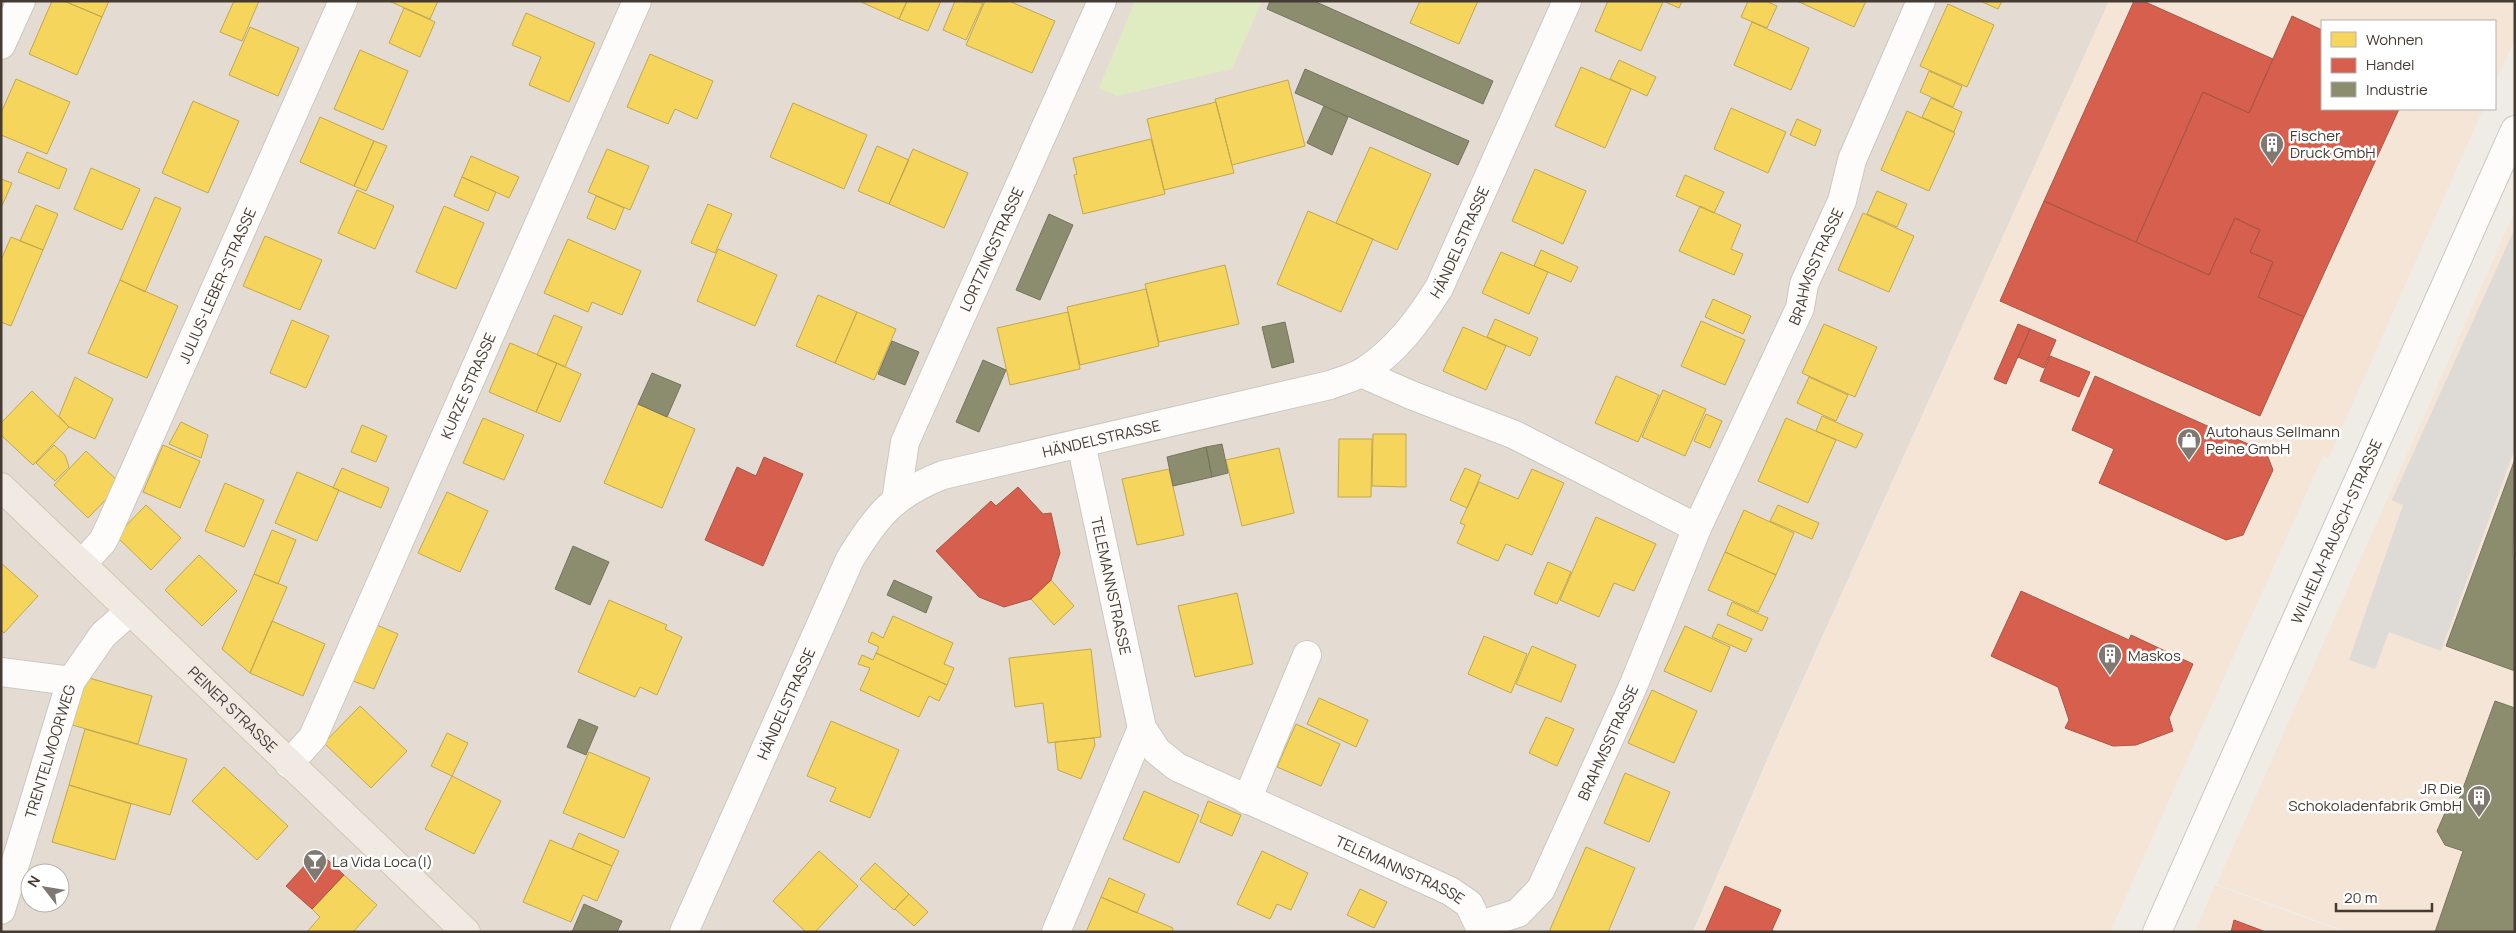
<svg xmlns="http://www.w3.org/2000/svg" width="2516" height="933" font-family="Manrope,sans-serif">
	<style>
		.residential { fill: #e4dcd2; fill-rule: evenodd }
		.commercial { fill: #f4e5d6 }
		.green { fill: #dfecc2 }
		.parking { fill: #dedad6 }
		.homes { fill: #f6d55c; stroke: #c1a74f }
		.shops { fill: #d6604d; stroke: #aa5545 }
		.industry { fill: #8c8c6e; stroke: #77745c }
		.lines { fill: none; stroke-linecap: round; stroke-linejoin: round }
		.minor-casing { stroke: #cbc7c1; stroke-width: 30 }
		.tertiary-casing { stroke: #cbc7c1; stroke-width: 30 }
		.primary-casing { stroke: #d4c6b0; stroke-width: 30 }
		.minor { stroke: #fdfcfb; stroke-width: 28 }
		.tertiary { stroke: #fdfcfb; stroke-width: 28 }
		.primary { stroke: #f0eae2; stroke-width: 28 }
		.labels { text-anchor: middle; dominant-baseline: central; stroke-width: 5; stroke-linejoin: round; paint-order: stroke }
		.poi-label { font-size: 15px; fill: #453b32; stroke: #fff; text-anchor: start }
		.street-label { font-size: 15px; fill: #453b32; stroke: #fff }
	</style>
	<rect width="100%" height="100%" fill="#efebe5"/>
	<path class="residential" d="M1,1H2109L1777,737L1693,932H1ZM30,873H60V903H30Z"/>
	<path class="commercial" d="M2109,1H2515V38L2495,83V21H2322V109H2483L2328,459L2323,456L2110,932H1694L1778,737Z
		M2515,211V932H2349L2217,884Z
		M2215,885L2343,932H2195Z"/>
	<path class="green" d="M1135,1H1262L1232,69L1117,96L1099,88Z"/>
	<path class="parking" d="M2515,228V448L2441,651L2389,632L2375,669L2349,660L2403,505L2392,500Z"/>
	<path class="homes" d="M52,1H64L102,17L77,75L29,54Z
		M64,1H109L102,17Z
		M234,1H259L242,41L220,32Z
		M389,1H438L430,19Z
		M859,1H907L899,19Z
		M907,1H941L928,31L899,19Z
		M955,1L983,3L966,40L943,30Z
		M985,1H1009L1055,21L1032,73L966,45Z
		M1420,1H1478L1459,44L1410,23Z
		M1608,1L1663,2L1641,51L1595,31Z
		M1663,1H1682L1679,8Z
		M1748,1H1766L1777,6L1767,28L1741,17Z
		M1797,1H1866L1854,27Z
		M1980,1H2002L1998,9Z
		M1948,4L1994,25L1967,87L1920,66Z
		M404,8L435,22L420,57L389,43Z
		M526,13L595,43L569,102L529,85L541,57L512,45Z
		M1752,22L1809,48L1791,90L1734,65Z
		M250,27L299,48L278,96L229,75Z
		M360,50L408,71L383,130L334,109Z
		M650,54L713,81L697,119L675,109L668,124L627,107Z
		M1619,60L1656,77L1647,96L1610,79Z
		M1581,67L1631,89L1605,148L1555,126Z
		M1929,71L1962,86L1953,107L1920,92Z
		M16,79L70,102L47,154L1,135V113Z
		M1288,80L1305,146L1232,165L1215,99Z
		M1931,98L1962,112L1954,132L1922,117Z
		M193,101L239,121L208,193L162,173Z
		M1216,102L1234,173L1164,190L1147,119Z
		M793,103L867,135L844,189L770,157Z
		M1731,108L1786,132L1768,173L1714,149Z
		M1907,111L1955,133L1929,191L1881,170Z
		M320,117L374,141L354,186L300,162Z
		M1797,119L1821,130L1815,146L1790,135Z
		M1151,139L1165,194L1083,214L1074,175L1077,174L1073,158Z
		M374,141L387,146L366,191L354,186Z
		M877,146L909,160L889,204L858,191Z
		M1370,147L1431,174L1397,250L1336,223Z
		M607,149L649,166L630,210L588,192Z
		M913,149L968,173L944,228L889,204Z
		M27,152L67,169L59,189L18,172Z
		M471,156L519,177L509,198L462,177Z
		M91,168L140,189L122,230L74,209Z
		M1535,169L1586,191L1563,244L1512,221Z
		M1685,175L1724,192L1714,213L1676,196Z
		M462,177L496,192L488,211L454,196Z
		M1,179L12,183L1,208Z
		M357,190L394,206L375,249L338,233Z
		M1877,191L1907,204L1897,227L1867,214Z
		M596,196L624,208L615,230L587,218Z
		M155,197L181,208L145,292L120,280Z
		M708,204L732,214L715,253L691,243Z
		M36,205L58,214L43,250L20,241Z
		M444,206L484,223L456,289L416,272Z
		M1700,206L1741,225L1731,249L1743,254L1734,275L1679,251Z
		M1308,211L1373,239L1341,312L1277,284Z
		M1863,213L1914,236L1889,292L1838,270Z
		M265,236L322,260L300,310L243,286Z
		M11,237L43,250L11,326L1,322V260Z
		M568,239L641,271L622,315L592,302L588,312L544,293Z
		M718,249L777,275L755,326L697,301Z
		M1541,250L1578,267L1571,282L1534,266Z
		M1501,252L1548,272L1529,314L1482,293Z
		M1225,265L1239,324L1159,342L1145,284Z
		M120,280L178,306L147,378L88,353Z
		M1146,289L1159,346L1080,365L1067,307Z
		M818,295L857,312L835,363L796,346Z
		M1713,299L1751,316L1743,334L1705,317Z
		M857,312L896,329L874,380L835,363Z
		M1068,312L1080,369L1010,385L997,328Z
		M554,315L582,327L565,367L537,355Z
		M1495,319L1538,338L1530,356L1487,337Z
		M292,320L329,336L306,388L270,373Z
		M1701,321L1745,340L1725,385L1681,366Z
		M1824,324L1877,347L1855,397L1802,373Z
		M1463,327L1506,346L1486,390L1443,371Z
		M510,343L557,363L536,412L489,392Z
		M557,363L581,374L560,422L536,412Z
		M1616,376L1659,395L1638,442L1595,423Z
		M75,377L113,399L95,439L69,427L59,416Z
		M1809,377L1848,395L1836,421L1797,403Z
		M1663,390L1706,409L1685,456L1642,437Z
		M32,391L69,427L33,465L1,435V423Z
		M638,404L695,429L662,508L604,483Z
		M1706,414L1722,421L1710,448L1694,441Z
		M1822,416L1863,434L1856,448L1816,431Z
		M483,418L524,435L504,480L463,463Z
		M1786,418L1836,440L1808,503L1758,481Z
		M181,422L208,435L201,458L169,444Z
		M362,425L387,436L376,462L351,452Z
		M1373,434H1406V487L1372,486Z
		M1339,439H1372L1371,497H1338Z
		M54,445L65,455L69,467L55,481L36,463Z
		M163,445L200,461L180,508L143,492Z
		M1279,448L1294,513L1242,526L1226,460Z
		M86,451L121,484L88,518L54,485Z
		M342,468L389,488L381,508L333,488Z
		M1465,468L1481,475L1467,508L1450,500Z
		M1169,469L1184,535L1137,545L1122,479Z
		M1532,469L1564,483L1532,555L1506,544L1498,561L1457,543L1465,525L1460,523L1479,482L1518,499Z
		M297,472L339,490L317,541L275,523Z
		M225,483L264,500L244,547L205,531Z
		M447,492L488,511L460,572L418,553Z
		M146,505L181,538L151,570L116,536Z
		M1778,505L1819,523L1812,539L1770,521Z
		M1744,510L1794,533L1776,575L1725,552Z
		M1596,517L1656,544L1634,591L1614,583L1599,617L1560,600Z
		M272,530L296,540L278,584L254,574Z
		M1725,552L1776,575L1758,612L1708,590Z
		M199,555L237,591L202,626L165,590Z
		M1548,562L1571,572L1557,604L1534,594Z
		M1,563L38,596L4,633L1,630Z
		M254,574L287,587L250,673L222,649Z
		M1051,580L1074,606L1054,625L1031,599Z
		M1237,593L1253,664L1195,677L1178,606Z
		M609,600L667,625L665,629L682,637L657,695L640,687L635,697L578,672Z
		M1732,602L1768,618L1762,631L1727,615Z
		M893,616L953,643L944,664L954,668L947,685L876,653L879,647L868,642L872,632L883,638Z
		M272,621L325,644L303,696L250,673Z
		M1718,624L1752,639L1746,652L1712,637Z
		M377,625L398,634L374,689L353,681Z
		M1685,626L1730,647L1711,692L1664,671Z
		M1484,636L1527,654L1511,693L1468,674Z
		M1532,646L1576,665L1561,702L1516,684Z
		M1091,649L1101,737L1048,743L1043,703L1015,707L1009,658Z
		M876,653L947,685L939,701L929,696L919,717L860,690L870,668L858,664L862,655L873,660Z
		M82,676L152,696L138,744L69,724Z
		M1652,690L1697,711L1674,763L1628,743Z
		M1319,698L1368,720L1356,747L1307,724Z
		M360,706L407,751L371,788L324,743Z
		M1546,717L1574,729L1557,766L1529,753Z
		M831,721L899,750L870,818L830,801L836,788L807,776Z
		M1296,724L1340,744L1321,786L1277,767Z
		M85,729L187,759L170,815L69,785Z
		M447,733L468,743L452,776L431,766Z
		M1094,738L1095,745L1081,779L1058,770L1055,742Z
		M589,752L650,778L624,838L563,813Z
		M224,767L288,826L257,860L192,801Z
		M1625,773L1670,792L1649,842L1604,823Z
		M452,776L501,801L474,854L425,829Z
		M69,785L131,804L115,860L52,842Z
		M1144,791L1199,815L1179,863L1123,839Z
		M1208,801L1241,815L1232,836L1200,822Z
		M579,833L619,851L612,866L572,849Z
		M550,840L612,866L597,901L583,895L571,922L523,902Z
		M1586,847L1635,868L1608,932H1549Z
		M819,851L858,886L815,932H806L773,901Z
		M1262,851L1308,873L1291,910L1277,904L1270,919L1237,904Z
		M875,863L909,894L894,910L860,879Z
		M344,875L377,905L353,932H307L320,917L312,909Z
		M1109,878L1145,894L1137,913L1101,897Z
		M1360,889L1387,902L1374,928L1347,915Z
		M909,894L928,912L914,926L895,909Z
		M1101,897L1173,928L1172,932H1086Z"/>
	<path class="shops" d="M2134,1H2143L2273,59L2249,113L2203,92L2136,242L2044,201Z
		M2292,16L2322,30V109H2399L2304,317L2258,297L2273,262L2250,252L2260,230L2235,218L2209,275L2136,242L2203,92L2249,113Z
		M2044,201L2209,275L2235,218L2260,230L2250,252L2273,262L2258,297L2304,317L2260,416L2000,301Z
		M2018,324L2030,329L2006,384L1994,379Z
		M2030,329L2056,340L2044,368L2018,357Z
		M2050,356L2090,372L2079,397L2040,381Z
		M2095,376L2266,452L2273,470L2243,535L2226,540L2099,483L2114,449L2072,430Z
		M764,457L803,474L763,566L705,540L737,467L756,476Z
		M1018,487L1043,514L1051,513L1060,553L1051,580L1031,599L1004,607L979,597L936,551L991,501L996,506Z
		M2021,591L2129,640L2131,635L2193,664L2169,718L2173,731L2136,745L2113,746L2065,728L2069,720L2058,687L1991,656Z
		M318,851L344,875L312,909L286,886Z
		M1725,886L1781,910L1772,930L1775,932H1705Z
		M2234,920L2266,932H2231Z"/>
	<path class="industry" d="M1270,1H1314L1493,81L1483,104L1267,9Z
		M1305,69L1469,141L1458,165L1295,93Z
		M1324,106L1348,117L1332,155L1307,143Z
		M1049,214L1073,225L1040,300L1016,290Z
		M1285,322L1294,362L1272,368L1262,327Z
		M892,341L919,352L905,385L878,374Z
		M983,360L1006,370L979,432L956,422Z
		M652,373L681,385L667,417L638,404Z
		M1222,444L1228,473L1212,477L1206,447Z
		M1206,447L1212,477L1173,486L1167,457Z
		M2515,459L2513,555L2515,556V671L2446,646Z
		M573,546L609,562L590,605L555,589Z
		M894,580L932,597L926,613L887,595Z
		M2495,701L2515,708V932H2435L2463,851L2445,845L2437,831L2448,806L2458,802Z
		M579,719L598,727L586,755L567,747Z
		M584,904L622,921L617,932H572Z"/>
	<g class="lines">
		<g class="minor-casing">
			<g id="minor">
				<path d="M1,45L21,1"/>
				<path id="s1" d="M1361,373L1411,395L1515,435L1697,528L1800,308L1804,284L1842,201L1852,160L1921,1"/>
				<path id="s2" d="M1081,443L1142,728L1157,751L1177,767L1450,891L1469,904L1482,932"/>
				<path id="s3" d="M896,501L905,442L1102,1"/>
				<path id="s4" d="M82,564L103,541L110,526L343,1"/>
				<path d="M1,672L71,681"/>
				<path id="s5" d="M289,764L313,737L637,1"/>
				<path d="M1247,800L1307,655"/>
				<path id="s6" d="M1,910L71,681L103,635L130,611"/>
				<path id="s7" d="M1480,925L1518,913L1541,889L1634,684L1697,528"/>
				<path id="s8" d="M684,932L850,559C877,515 894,494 943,475L1330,385C1340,381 1353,378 1363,372C1396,351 1418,321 1439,288L1567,1"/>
				<path d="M1056,932L1142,728"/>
			</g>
		</g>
		<g class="tertiary-casing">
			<g id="tertiary">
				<path id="s9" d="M2157,932L2515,130"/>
			</g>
		</g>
		<g class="primary-casing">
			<g id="primary">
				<path id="s10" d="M1,487L466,932"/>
			</g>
		</g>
		<use href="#minor" class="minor"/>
		<use href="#tertiary" class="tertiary"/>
		<use href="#primary" class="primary"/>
	</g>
	<defs>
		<g id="building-pin" transform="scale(1.25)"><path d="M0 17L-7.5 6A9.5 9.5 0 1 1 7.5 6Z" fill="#807971" stroke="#fff"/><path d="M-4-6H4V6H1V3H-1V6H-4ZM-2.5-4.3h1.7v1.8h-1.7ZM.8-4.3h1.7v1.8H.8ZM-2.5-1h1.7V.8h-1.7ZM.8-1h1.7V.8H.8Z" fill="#fff"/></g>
		<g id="shop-pin" transform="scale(1.25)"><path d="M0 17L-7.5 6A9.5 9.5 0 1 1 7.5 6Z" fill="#807971" stroke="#fff"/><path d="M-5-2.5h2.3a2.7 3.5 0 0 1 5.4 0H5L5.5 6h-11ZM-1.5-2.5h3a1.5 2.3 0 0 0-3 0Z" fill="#fff"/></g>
		<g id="bar-pin" transform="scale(1.25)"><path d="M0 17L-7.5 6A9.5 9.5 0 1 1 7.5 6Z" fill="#807971" stroke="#fff"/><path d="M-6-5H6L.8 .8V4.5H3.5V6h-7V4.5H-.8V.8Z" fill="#fff"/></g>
	</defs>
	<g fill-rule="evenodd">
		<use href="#building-pin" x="2272" y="144"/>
		<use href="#shop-pin" x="2189" y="440"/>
		<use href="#building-pin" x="2110" y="655"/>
		<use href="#building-pin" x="2479" y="797"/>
		<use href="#bar-pin" x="315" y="861"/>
	</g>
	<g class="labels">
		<g class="poi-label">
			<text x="2290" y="135">Fischer<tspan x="2290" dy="17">Druck GmbH</tspan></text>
			<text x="2206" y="431">Autohaus Sellmann<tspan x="2206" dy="17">Peine GmbH</tspan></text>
			<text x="2128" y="655">Maskos</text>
			<text x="2462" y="788" text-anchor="end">JR Die<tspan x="2462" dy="17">Schokoladenfabrik GmbH</tspan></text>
			<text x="332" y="861">La Vida Loca(l)</text>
		</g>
		<g class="street-label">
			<text stroke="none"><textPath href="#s8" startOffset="1134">HÄNDELSTRASSE</textPath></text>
			<text stroke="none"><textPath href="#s3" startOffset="271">LORTZINGSTRASSE</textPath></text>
			<text stroke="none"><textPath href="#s1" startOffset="658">BRAHMSSTRASSE</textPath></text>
			<text stroke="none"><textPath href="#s4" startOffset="311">JULIUS-LEBER-STRASSE</textPath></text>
			<text stroke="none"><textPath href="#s5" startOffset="420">KURZE STRASSE</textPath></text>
			<text stroke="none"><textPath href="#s8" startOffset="699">HÄNDELSTRASSE</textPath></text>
			<text stroke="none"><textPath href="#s9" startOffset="439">WILHELM-RAUSCH-STRASSE</textPath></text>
			<text stroke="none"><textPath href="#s2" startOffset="146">TELEMANNSTRASSE</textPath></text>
			<text stroke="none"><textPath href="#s8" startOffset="250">HÄNDELSTRASSE</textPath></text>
			<text stroke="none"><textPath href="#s10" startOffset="321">PEINER STRASSE</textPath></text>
			<text stroke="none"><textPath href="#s7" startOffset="234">BRAHMSSTRASSE</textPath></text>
			<text stroke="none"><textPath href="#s6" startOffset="166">TRENTELMOORWEG</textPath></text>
			<text stroke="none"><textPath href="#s2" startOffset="590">TELEMANNSTRASSE</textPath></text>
		</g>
	</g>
	<rect width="2516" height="933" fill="none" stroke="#453b32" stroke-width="5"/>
	<rect x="2321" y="20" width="175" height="90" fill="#ffffff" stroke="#b5b1ad"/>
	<rect x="2331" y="32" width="25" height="15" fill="#f6d55c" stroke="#b5b1ad"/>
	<text x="2366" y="45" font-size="15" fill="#453b32">Wohnen</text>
	<rect x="2331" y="58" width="25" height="15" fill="#d6604d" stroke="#b5b1ad"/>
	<text x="2366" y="70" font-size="15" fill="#453b32">Handel</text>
	<rect x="2331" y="82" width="25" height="15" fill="#8c8c6e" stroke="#b5b1ad"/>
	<text x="2366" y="95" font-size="15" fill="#453b32">Industrie</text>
	<g transform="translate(45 888) rotate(301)"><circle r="24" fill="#ffffff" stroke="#b5b1ad"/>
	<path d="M0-4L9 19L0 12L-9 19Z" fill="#807971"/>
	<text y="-8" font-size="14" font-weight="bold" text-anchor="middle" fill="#453b32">N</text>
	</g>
	<path d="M2336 903v8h96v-8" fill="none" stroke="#453b32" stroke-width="2.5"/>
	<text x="2344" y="903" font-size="15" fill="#453b32" stroke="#ffffff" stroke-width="4" paint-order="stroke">20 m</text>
</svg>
